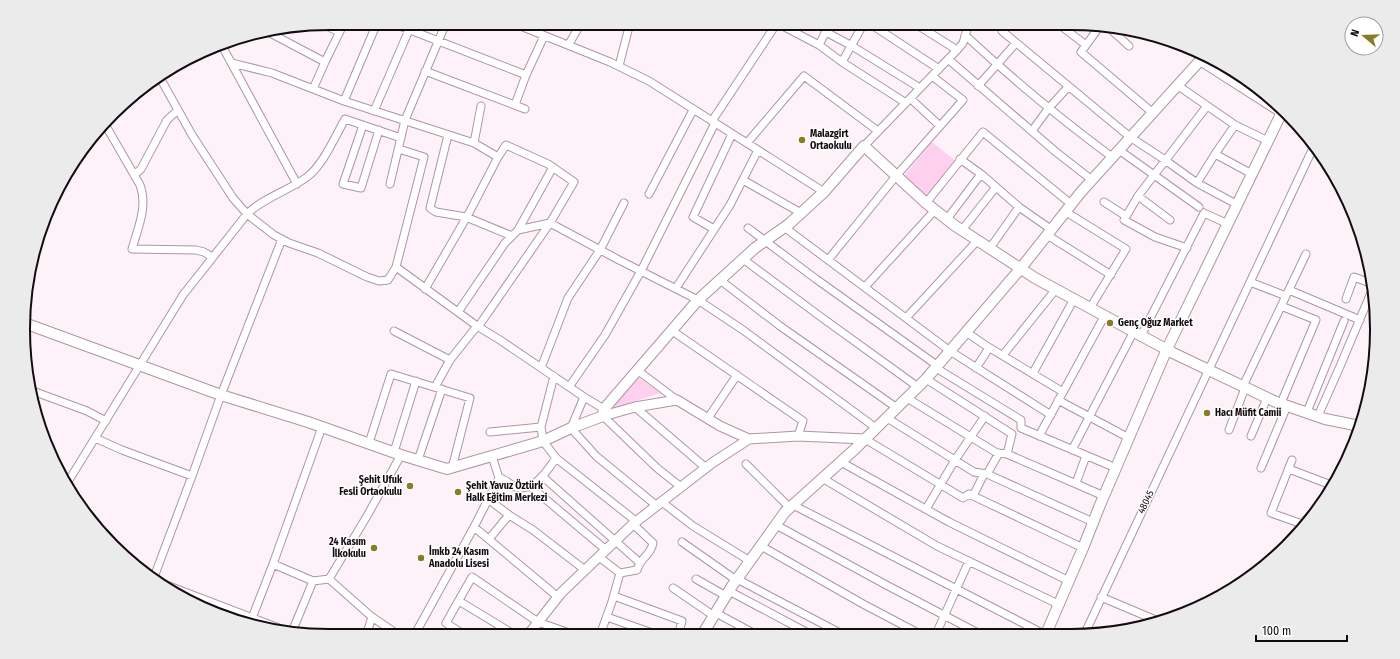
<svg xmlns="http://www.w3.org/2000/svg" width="1400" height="659" font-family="'Fira Sans Condensed',sans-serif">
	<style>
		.green { fill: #fed0ee }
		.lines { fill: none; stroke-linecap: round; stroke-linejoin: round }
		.minor-casing { stroke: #af94a5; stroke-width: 9 }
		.tertiary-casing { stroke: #af94a5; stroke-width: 11 }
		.secondary-casing { stroke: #af94a5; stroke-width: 12 }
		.minor { stroke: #fff; stroke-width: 7 }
		.tertiary { stroke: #fff; stroke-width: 9 }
		.secondary { stroke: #fff; stroke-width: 10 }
		.poi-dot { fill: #887d24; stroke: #fff; stroke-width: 1.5 }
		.labels { text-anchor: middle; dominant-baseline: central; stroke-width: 3; stroke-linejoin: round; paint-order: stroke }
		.poi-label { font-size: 10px; font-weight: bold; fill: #140b11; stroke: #fff; text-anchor: start }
		.street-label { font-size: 10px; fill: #140b11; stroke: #fff }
		.rim { fill: none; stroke: #140b11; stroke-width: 2 }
	</style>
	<rect width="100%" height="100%" fill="#fef2f9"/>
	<path class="green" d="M932,142L957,162L928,197L904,176Z
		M636,376L660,393L615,408L614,404Z"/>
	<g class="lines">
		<g class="minor-casing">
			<path id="minor" d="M392,23L526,75
				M513,23L610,62L649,81L772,159L824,192
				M567,23L578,28
				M777,23L819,45L842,62L906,103
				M869,23L939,69
				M914,23L957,50
				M1057,23L1086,45
				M323,24L339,32
				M1100,26L1081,52L1153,113
				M1108,27L1129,46
				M1002,31L1130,137L1165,160L1197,183L1238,205
				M826,32L852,46L920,88
				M270,33L325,62
				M965,35C1012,79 1061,119 1112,157
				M221,44L297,184
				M569,44L581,23
				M819,45L830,23
				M948,59L1056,152L1092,180
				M1199,61L1282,114
				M842,62L864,23
				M232,63L272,73L344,101L474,143L498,157L469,213L425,289
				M619,66L630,23
				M425,71L525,109
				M159,76L192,135L233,198L247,214L274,235L289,243L318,253L367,277L379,281L388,280L396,267L424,157L399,149
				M1177,85L1235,125L1268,141
				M978,86L1016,43
				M313,89L325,62L344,23
				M911,99L940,126
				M344,101L377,23
				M515,105L526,75L544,36
				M374,111L412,23
				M712,121L777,23
				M363,125L343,184L361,188L379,130
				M106,126L140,185C148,206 138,228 132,249L196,250L204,252L212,257
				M1032,131L1048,109L1068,87
				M448,135L430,208L436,212L466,217L512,236
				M474,143L481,106
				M747,143L804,76L878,131
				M864,146L957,50L963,43L969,23
				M1119,150L1199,207
				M1215,154L1252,174
				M960,159L981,174L1019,207L1052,230
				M134,175L141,169L167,120L178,110
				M743,180L801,213
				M1197,183L1215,154L1235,125
				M390,184L405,120L446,23
				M649,194L693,110
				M1138,196L1170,220
				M1104,202L1126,216
				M926,203L983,132L1071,204
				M1066,212L1126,249L1090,308
				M947,219L981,174
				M784,227L950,351L1051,415
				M748,228L816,279L938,366
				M714,229L693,217L732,134
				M518,230L553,167
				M962,230L996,187
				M1047,235L1111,275
				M990,248L1019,207
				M1187,248L1155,237L1124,220L1138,196L1207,106
				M743,259L821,317L918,387
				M828,260L896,176L963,100L932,76
				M396,267L477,326L500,340L584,397L604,409
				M720,280L780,326L897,408
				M1250,282L1286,296
				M865,287L935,210
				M676,288L730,205L758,150
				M1289,290L1360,320
				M1346,299L1354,277L1373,284
				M458,312L505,243L518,230L550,223L619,260L698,300L743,330L876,428
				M906,318L978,240
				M478,327L550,223L574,182L548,164L506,145L498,157
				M671,330L803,421L798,436
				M394,331L450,360
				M966,332L985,345L1063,392
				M1141,336L1204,213L1228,224
				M1003,355L1056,289
				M541,368L568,298L600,250L624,203
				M936,368L1021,420V428L1116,468
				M976,368L989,348
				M637,370L677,400
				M1033,373L1074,299
				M554,376L541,427L543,441L556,458L637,522
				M926,379L1012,434L1007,454
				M1243,386L1306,254
				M435,387L450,360L477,326
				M569,387L605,335L641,271L715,123
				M30,390L87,411L106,421
				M584,397L571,428L596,456L657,506
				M907,398L997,453L1007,454L1104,496
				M1058,400L1129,438
				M1281,403L1316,320L1281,306
				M635,407L706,468
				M1307,412L1344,321
				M603,416L657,468L681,487
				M1318,416L1341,364L1373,288
				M708,418L737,375
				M887,418L974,472L987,474L1093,522
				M1229,430L1245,388
				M490,432L541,427
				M1039,436L1105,315
				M1251,436L1267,398
				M95,438L122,450L192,476
				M865,439L963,498L969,494L1083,548
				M369,443L391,374L470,398L452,468
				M1072,450L1134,331
				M394,452L416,381
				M418,460L442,389
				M1292,460L1271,513L1305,525
				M841,462L949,522L1069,581
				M746,464L790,508
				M1261,468L1287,406
				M1289,469L1331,485
				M987,474L999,453
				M542,476L639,562
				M499,478C506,479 509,484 515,487C533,493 548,470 556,458
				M822,478L937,546L1058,604
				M1076,483L1086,456
				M66,485L183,295L247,214C263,198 288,191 307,177C323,165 335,137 345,119L401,138
				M530,486L606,550
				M973,496L984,474
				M488,499L509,515
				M662,502L693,526L750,561
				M793,505L1044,634
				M926,509L955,460L985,416
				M776,525L890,587L980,634
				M474,527L558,597
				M489,539L509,515L533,530L585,570
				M682,542L736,580
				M761,546L863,604L920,634
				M599,557L620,573L613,598
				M273,564L313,581
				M620,573L637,570C641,556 650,557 653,543L633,524
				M154,577L192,476L221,395L282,239
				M329,579L372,617L366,636
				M696,579L726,596
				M737,579L842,634
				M169,586L289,632
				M673,588L714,616
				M729,591L810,634
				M1101,597L1158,621
				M459,601L515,635
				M716,613L757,635
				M372,617L400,636
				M607,617L658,635
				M252,618L273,564L322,427
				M292,632L313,581L329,579L367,516L401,455
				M1085,633L1314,146
				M936,634L969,561
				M600,635L614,596L682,621L678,635
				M414,636L474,527L499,478L492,456
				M466,636L446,623L472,577L538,622L575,635"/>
		</g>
		<g class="tertiary-casing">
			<path id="tertiary" d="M603,416L635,407L677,400L720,426L749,439
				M528,635L561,593L633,524L712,463L749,439L798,436L865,439"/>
		</g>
		<g class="secondary-casing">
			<path id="secondary" d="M27,324L221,395L308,422L401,455L447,469L543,441L571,428L603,416L604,409L698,300L755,248L789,224L824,192L864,146L926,203L954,225L1035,278L1173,353L1276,402L1325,419L1360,426
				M1046,634L1083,548L1100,505L1167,349L1283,110
				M702,635L732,586L785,512L855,449L926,379L1021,268L1081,192L1205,55"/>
		</g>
		<use href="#minor" class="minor"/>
		<use href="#tertiary" class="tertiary"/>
		<use href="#secondary" class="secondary"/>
	</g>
	<g class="poi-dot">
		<circle cx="802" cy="140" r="4"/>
		<circle cx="1110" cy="323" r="4"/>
		<circle cx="1207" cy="413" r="4"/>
		<circle cx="410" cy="486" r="4"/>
		<circle cx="458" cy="492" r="4"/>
		<circle cx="374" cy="548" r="4"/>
		<circle cx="421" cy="558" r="4"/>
	</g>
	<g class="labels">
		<g class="poi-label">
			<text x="810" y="134">Malazgirt<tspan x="810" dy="12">Ortaokulu</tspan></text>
			<text x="1118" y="323">Genç Oğuz Market</text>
			<text x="1215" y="413">Hacı Müfit Camii</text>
			<text x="402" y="480" text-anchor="end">Şehit Ufuk<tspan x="402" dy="12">Fesli Ortaokulu</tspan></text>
			<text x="466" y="486">Şehit Yavuz Öztürk<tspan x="466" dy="12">Halk Eğitim Merkezi</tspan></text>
			<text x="366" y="542" text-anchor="end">24 Kasım<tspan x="366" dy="12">İlkokulu</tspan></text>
			<text x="429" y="552">İmkb 24 Kasım<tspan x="429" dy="12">Anadolu Lisesi</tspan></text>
		</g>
		<g class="street-label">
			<text transform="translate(1146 502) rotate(-65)">48045</text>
		</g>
	</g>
	<path d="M0 0H1400V659H0ZM329 30H1071A299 299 0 0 1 1370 329V330A299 299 0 0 1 1071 629H329A299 299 0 0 1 30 330V329A299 299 0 0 1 329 30Z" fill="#ecebec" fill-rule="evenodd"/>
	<path class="rim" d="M329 30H1071A299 299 0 0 1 1370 329V330A299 299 0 0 1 1071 629H329A299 299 0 0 1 30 330V329A299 299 0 0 1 329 30Z"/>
	<g transform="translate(1364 36) rotate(289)"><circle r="19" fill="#ffffff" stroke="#a19da0"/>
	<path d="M0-3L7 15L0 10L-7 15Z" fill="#887d24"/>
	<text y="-6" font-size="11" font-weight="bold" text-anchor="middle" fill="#140b11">N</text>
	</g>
	<path d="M1256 635v6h91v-6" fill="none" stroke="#140b11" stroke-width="2"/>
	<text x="1262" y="635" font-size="12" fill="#140b11" stroke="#ffffff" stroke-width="3" paint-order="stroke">100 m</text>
</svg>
